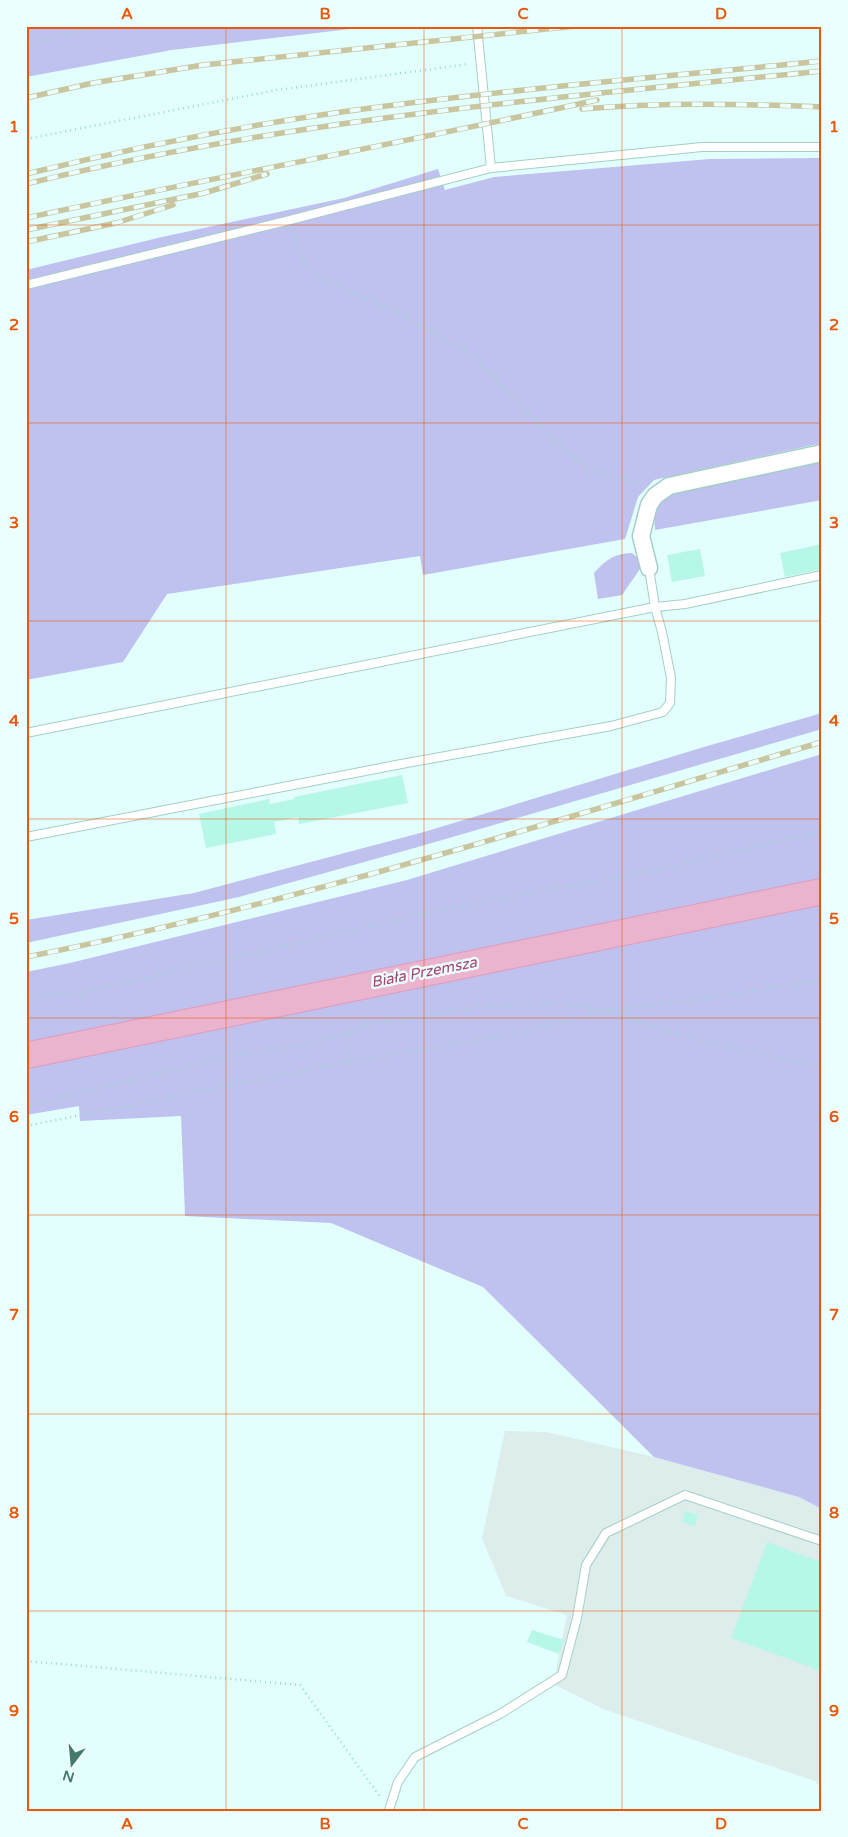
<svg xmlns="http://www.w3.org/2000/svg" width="848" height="1837" font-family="'Varela Round',sans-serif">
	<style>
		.industrial { fill: #ddedeb }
		.green { fill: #bfc1ee }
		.water { fill: #eab4cf; stroke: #dd99ba }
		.building { fill: #b6f7e8 }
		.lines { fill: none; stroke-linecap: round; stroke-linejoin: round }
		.service-casing { stroke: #a4cfc6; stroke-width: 10 }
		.minor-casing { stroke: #a4cfc6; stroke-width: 19 }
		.path { stroke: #99dccb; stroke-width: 2.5; stroke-dasharray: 1 4; stroke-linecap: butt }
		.service { stroke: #fff; stroke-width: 8 }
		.minor { stroke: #fff; stroke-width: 16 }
		.rail-casing { stroke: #c9c59f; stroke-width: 5.5 }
		.rail { stroke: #eafffe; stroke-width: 4; stroke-dasharray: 11; stroke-linecap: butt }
		.grid { fill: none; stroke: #e8590c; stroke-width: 1; stroke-opacity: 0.55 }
		.labels { text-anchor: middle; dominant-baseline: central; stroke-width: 5; stroke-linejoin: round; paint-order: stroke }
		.water-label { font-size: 15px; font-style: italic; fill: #a54472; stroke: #eafffe }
		.neatline { fill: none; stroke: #e8590c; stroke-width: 2 }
		.grid-label { font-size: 16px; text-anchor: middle; font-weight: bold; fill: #e8590c }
	</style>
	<rect width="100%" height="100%" fill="#e2fffe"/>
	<path class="industrial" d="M505,1431L546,1432L654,1457L799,1497L822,1509V1789L815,1781L603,1709L553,1684L567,1615L506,1596L482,1538Z"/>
	<path class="green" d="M26,26H376L172,50L26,77Z
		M822,158V443L654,480L638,497L625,539L423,575L420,556L167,594L123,662L26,680V270L162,237L344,198L438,169L445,190L494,177L710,159Z
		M822,460V500L655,530L654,515L657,501L667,493Z
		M632,553L640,560L643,569H640L622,595L598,599L594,573C606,560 613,554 632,553Z
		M822,713V729L418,847L239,897L26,943V920L194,893L224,885L424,832L704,747Z
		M822,754V878L26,1042V972L70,963L407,880Z
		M822,905V1509L799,1497L654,1457L483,1287L331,1223L185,1216L181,1116L80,1121L79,1106L26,1115V1069Z"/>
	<path class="water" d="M822,878V905L26,1069V1042Z"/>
	<path class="building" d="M822,544V569L785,577L780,553Z
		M700,549L705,576L672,582L667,555Z
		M402,775L408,803L299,824L298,817L274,822L276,834L206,848L199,814L269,799L270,804L294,799V797Z
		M685,1511L698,1515L695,1526L682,1522Z
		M767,1542L822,1562V1671L731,1638Z
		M532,1630L564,1640L559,1654L527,1642Z"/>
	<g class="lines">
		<g class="service-casing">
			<path id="service" d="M477,26L491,168
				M26,285L290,220L491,168L702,147H822
				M26,733L655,607L649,568
				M26,837L396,765L611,726L663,712L670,703L671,678L662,632L655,607L685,604L822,575
				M389,1810L398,1782L415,1757L500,1714L562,1675L577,1618L586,1565L606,1533L685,1495L822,1541"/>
		</g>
		<g class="minor-casing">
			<path id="minor" d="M649,568L641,536L649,505L655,496L669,486L822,453"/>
		</g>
		<path class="path" d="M26,44L104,26
			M26,139L277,90L469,64
			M293,229L305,265L317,277L398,313L473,355L550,437L586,468L622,478L642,487
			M26,999L39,996L81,993L422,914L661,869L822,831
			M347,1033L348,1062
			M26,1106L235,1055L310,1044L347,1033L363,1025L484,1006L557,1003L609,1011L680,1036L822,1067
			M26,1126L348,1062L513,1034L609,1011L769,989L822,980
			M26,1661L300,1685L381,1798"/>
		<use href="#service" class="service"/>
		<use href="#minor" class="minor"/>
		<g class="rail-casing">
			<path id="rail" d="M26,98L93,83L203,65L576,26
				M582,109C662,102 742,104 822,107
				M26,174C140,146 255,123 371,108C521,88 672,76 822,61
				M26,184C287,119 555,98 822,71
				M26,218C216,177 407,142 597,100
				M26,230L204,193L267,174
				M26,242L116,223L173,205
				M26,957C295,904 559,819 822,742"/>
		</g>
		<use href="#rail" class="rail"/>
	</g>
	<path class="grid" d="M226,26V1811M424,26V1811M622,26V1811M26,225H822M26,423H822M26,621H822M26,819H822M26,1018H822M26,1215H822M26,1414H822M26,1611H822"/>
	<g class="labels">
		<g class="water-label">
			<text transform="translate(424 972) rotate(-11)">Biała Przemsza</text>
		</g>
	</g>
	<rect width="848" height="1837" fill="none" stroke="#eafffe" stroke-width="55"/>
	<g transform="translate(72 1764) rotate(196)" stroke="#eafffe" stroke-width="4" paint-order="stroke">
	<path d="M0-4L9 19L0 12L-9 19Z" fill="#45796b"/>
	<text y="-8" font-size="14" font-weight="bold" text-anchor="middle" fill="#45796b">N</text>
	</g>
	<rect x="28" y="28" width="792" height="1782" class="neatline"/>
	<g class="grid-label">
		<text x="127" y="19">A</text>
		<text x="325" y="19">B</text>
		<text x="523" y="19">C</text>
		<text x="721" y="19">D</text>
		<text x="14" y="132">1</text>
		<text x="834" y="132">1</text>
		<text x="14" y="330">2</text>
		<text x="834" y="330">2</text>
		<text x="14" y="528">3</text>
		<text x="834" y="528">3</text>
		<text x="14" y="726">4</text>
		<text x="834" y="726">4</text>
		<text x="14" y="924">5</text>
		<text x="834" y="924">5</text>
		<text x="14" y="1122">6</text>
		<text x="834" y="1122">6</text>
		<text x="14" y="1320">7</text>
		<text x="834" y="1320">7</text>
		<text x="14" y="1518">8</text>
		<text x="834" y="1518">8</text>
		<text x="14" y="1716">9</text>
		<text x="834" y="1716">9</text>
		<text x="127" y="1829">A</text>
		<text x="325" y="1829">B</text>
		<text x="523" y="1829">C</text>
		<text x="721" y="1829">D</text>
	</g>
</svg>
